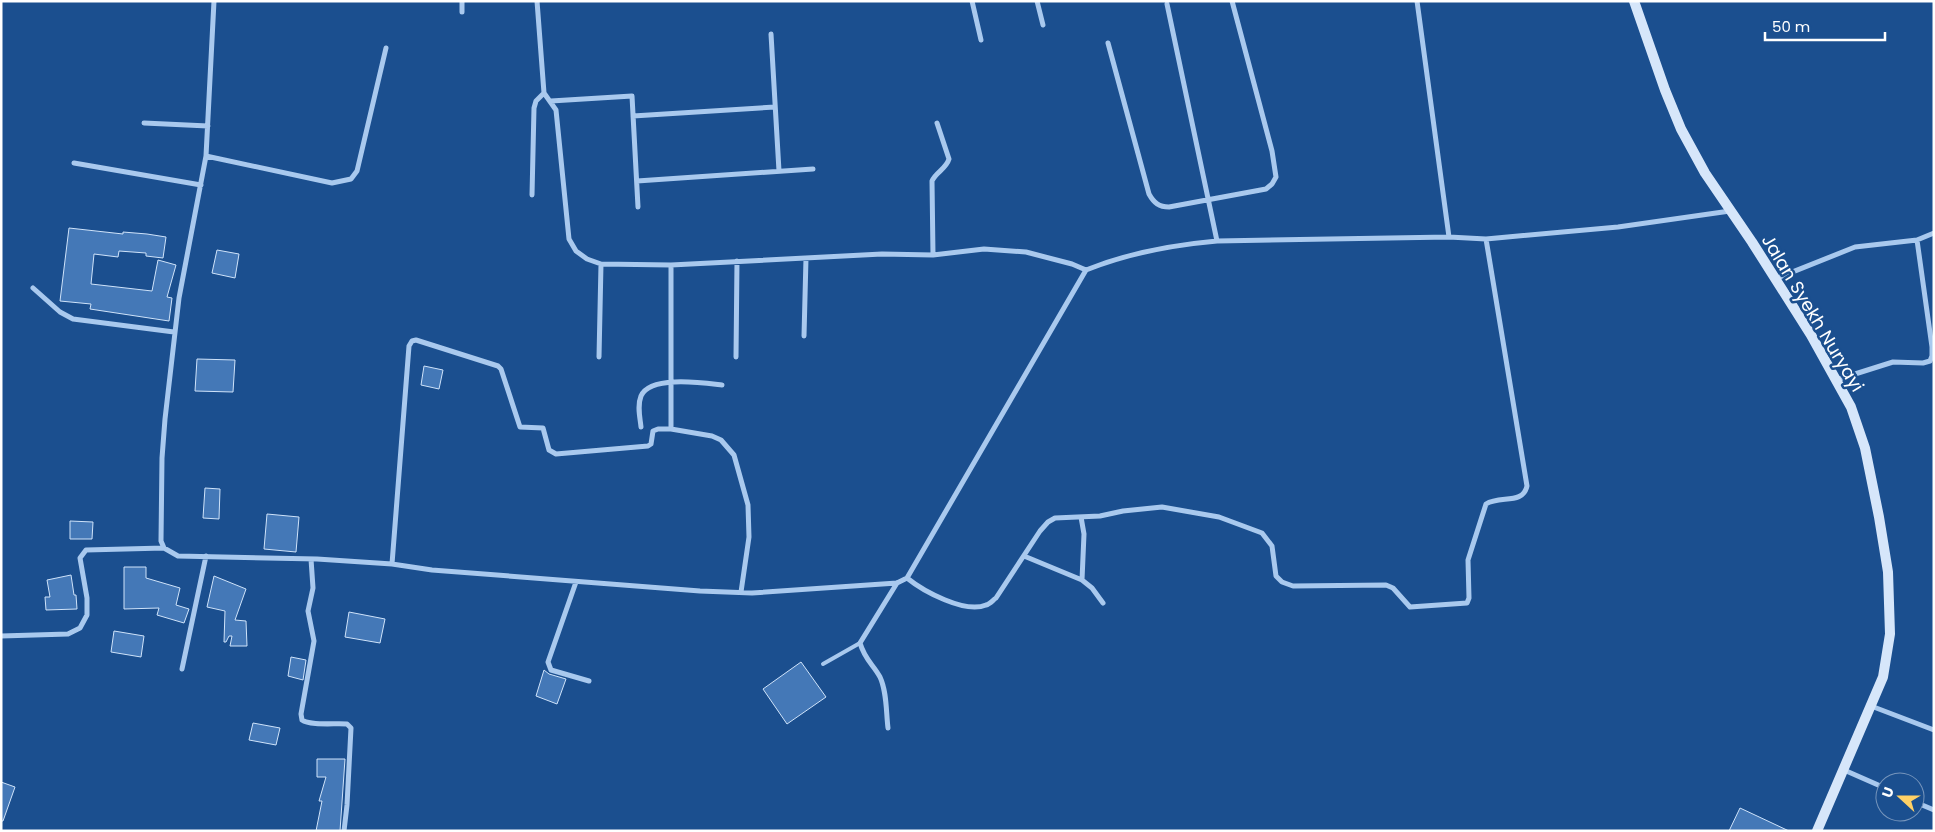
<svg xmlns="http://www.w3.org/2000/svg" width="1935" height="832" font-family="Poppins,sans-serif">
	<style>
		.building { fill: #4478b7; stroke: #cfe3fa }
		.lines { fill: none; stroke-linecap: round; stroke-linejoin: round }
		.service { stroke: #a9c9ee; stroke-width: 4 }
		.minor { stroke: #a9c9ee; stroke-width: 5 }
		.secondary { stroke: #d6e6fa; stroke-width: 10 }
		.labels { text-anchor: middle; dominant-baseline: central; stroke-width: 5; stroke-linejoin: round; paint-order: stroke }
		.street-label { font-size: 18px; fill: #fff; stroke: #1b4f8f }
	</style>
	<rect width="100%" height="100%" fill="#1b4f8f"/>
	<path class="building" d="M69,228L123,234V232L147,234L166,237L163,258L146,256V253L119,251L118,257L94,254L91,284L152,291L158,260L176,265L167,297L172,298L169,321L90,309L91,304L60,301Z
		M217,250L239,254L235,278L212,273Z
		M197,359L235,360L233,392L195,391Z
		M424,366L443,370L439,389L421,385Z
		M205,488L220,489L219,519L203,518Z
		M267,514L299,517L296,552L264,549Z
		M70,521L93,522L92,539H70Z
		M124,567H146V578L180,588L176,605L189,609L184,623L157,615L159,608L124,609Z
		M71,575L74,595H76L77,609L46,610L45,597H50L47,580Z
		M214,576L246,589L235,620L246,621L247,646H230L232,636H229L226,642H224L225,611L207,607Z
		M349,612L385,619L380,643L345,637Z
		M114,631L144,636L141,657L111,652Z
		M291,657L306,660L303,680L288,676Z
		M801,662L826,697L787,724L763,689Z
		M544,670L549,674L566,679L557,704L536,696Z
		M253,723L280,728L276,745L249,740Z
		M317,759H345L340,831H316L322,801H319L326,777H317Z
		M1,782L15,787L3,821H1Z
		M1740,808L1789,831H1729Z"/>
	<g class="lines">
		<path class="service" d="M823,664L860,643"/>
		<path class="minor" d="M214,1L206,156L179,298L165,419L162,458L161,541L164,548L178,556L317,559L392,564L432,570L700,591L752,593L897,583L907,578L1086,270C1128,253 1172,245 1217,241L1449,237L1486,239L1618,227L1730,211
			M462,1V12
			M537,1L544,93L556,110L569,239L576,251L587,259L601,264L671,265L882,254L933,255L984,249L1026,252L1072,264L1086,270
			M972,1L981,40
			M1037,1L1043,25
			M1417,1L1449,237
			M1167,4L1217,241
			M771,34L779,171
			M1108,43L1149,194C1154,203 1159,207 1169,207L1266,189L1272,184L1276,177L1272,151L1232,1
			M551,101L632,96L638,207
			M633,116L775,107
			M144,123L208,126
			M206,156L332,183L351,179L357,171L386,48
			M74,163L201,185
			M637,181L813,169
			M532,195L534,108L536,101L544,93
			M933,255L932,181C936,172 946,169 949,159L937,123
			M671,265V429
			M1775,279L1855,247L1917,240L1934,233
			M33,288L60,312L73,319L174,332
			M804,336L806,258
			M599,357L601,264
			M736,357L737,261
			M1836,380L1893,362L1923,363L1930,361L1932,356V347L1917,240
			M641,427C640,417 637,406 641,396C650,375 704,383 722,385
			M1081,517L1084,534L1082,580
			M1024,556L1082,580L1092,588L1103,603
			M311,559L313,588L308,611L314,641L301,714L302,720C310,726 336,723 347,724L351,728L347,805L344,831
			M392,564L409,346L412,341L416,340L498,366L501,369L520,427L543,428L549,450L556,454L648,446L651,444L653,431L658,429H671L712,436L721,440L734,455L748,505L749,537L741,592
			M907,578C923,591 965,614 986,605C990,604 993,600 996,598L1040,531L1048,522L1055,518L1100,516L1123,511L1162,507L1219,517L1262,533L1272,546L1276,576L1282,582L1293,586L1386,585L1393,588L1410,607L1467,603L1469,598L1468,560L1486,504C1500,495 1523,505 1527,486L1486,239
			M576,582L548,662L551,670L589,681
			M1,636L68,634L80,628L87,615V598L80,558L86,550L164,548
			M182,669L206,556
			M1871,706L1934,730
			M888,728C886,712 887,692 880,677C873,664 865,660 860,643L897,583
			M1844,770L1885,788
			M1915,802L1934,810"/>
		<path class="secondary" d="M1634,1L1665,90L1681,129L1705,173L1752,242L1811,335L1851,407L1865,448L1879,517L1888,572L1890,634L1883,677L1817,831"/>
	</g>
	<g class="labels">
		<g class="street-label">
			<text transform="translate(1813 313) rotate(59)">Jalan Syekh Nuryayi</text>
		</g>
	</g>
	<rect width="1935" height="832" fill="none" stroke="#ffffff" stroke-width="5"/>
	<g transform="translate(1900 797) rotate(291)"><circle r="24" fill="#1b4f8f" stroke="#7695bc"/>
	<path d="M0-4L9 19L0 12L-9 19Z" fill="#ffd166"/>
	<text y="-8" font-size="14" font-weight="bold" text-anchor="middle" fill="#ffffff">U</text>
	</g>
	<path d="M1765 32v8h120v-8" fill="none" stroke="#ffffff" stroke-width="2.5"/>
	<text x="1772" y="32" font-size="15" fill="#ffffff" stroke="#1b4f8f" stroke-width="4" paint-order="stroke">50 m</text>
</svg>
